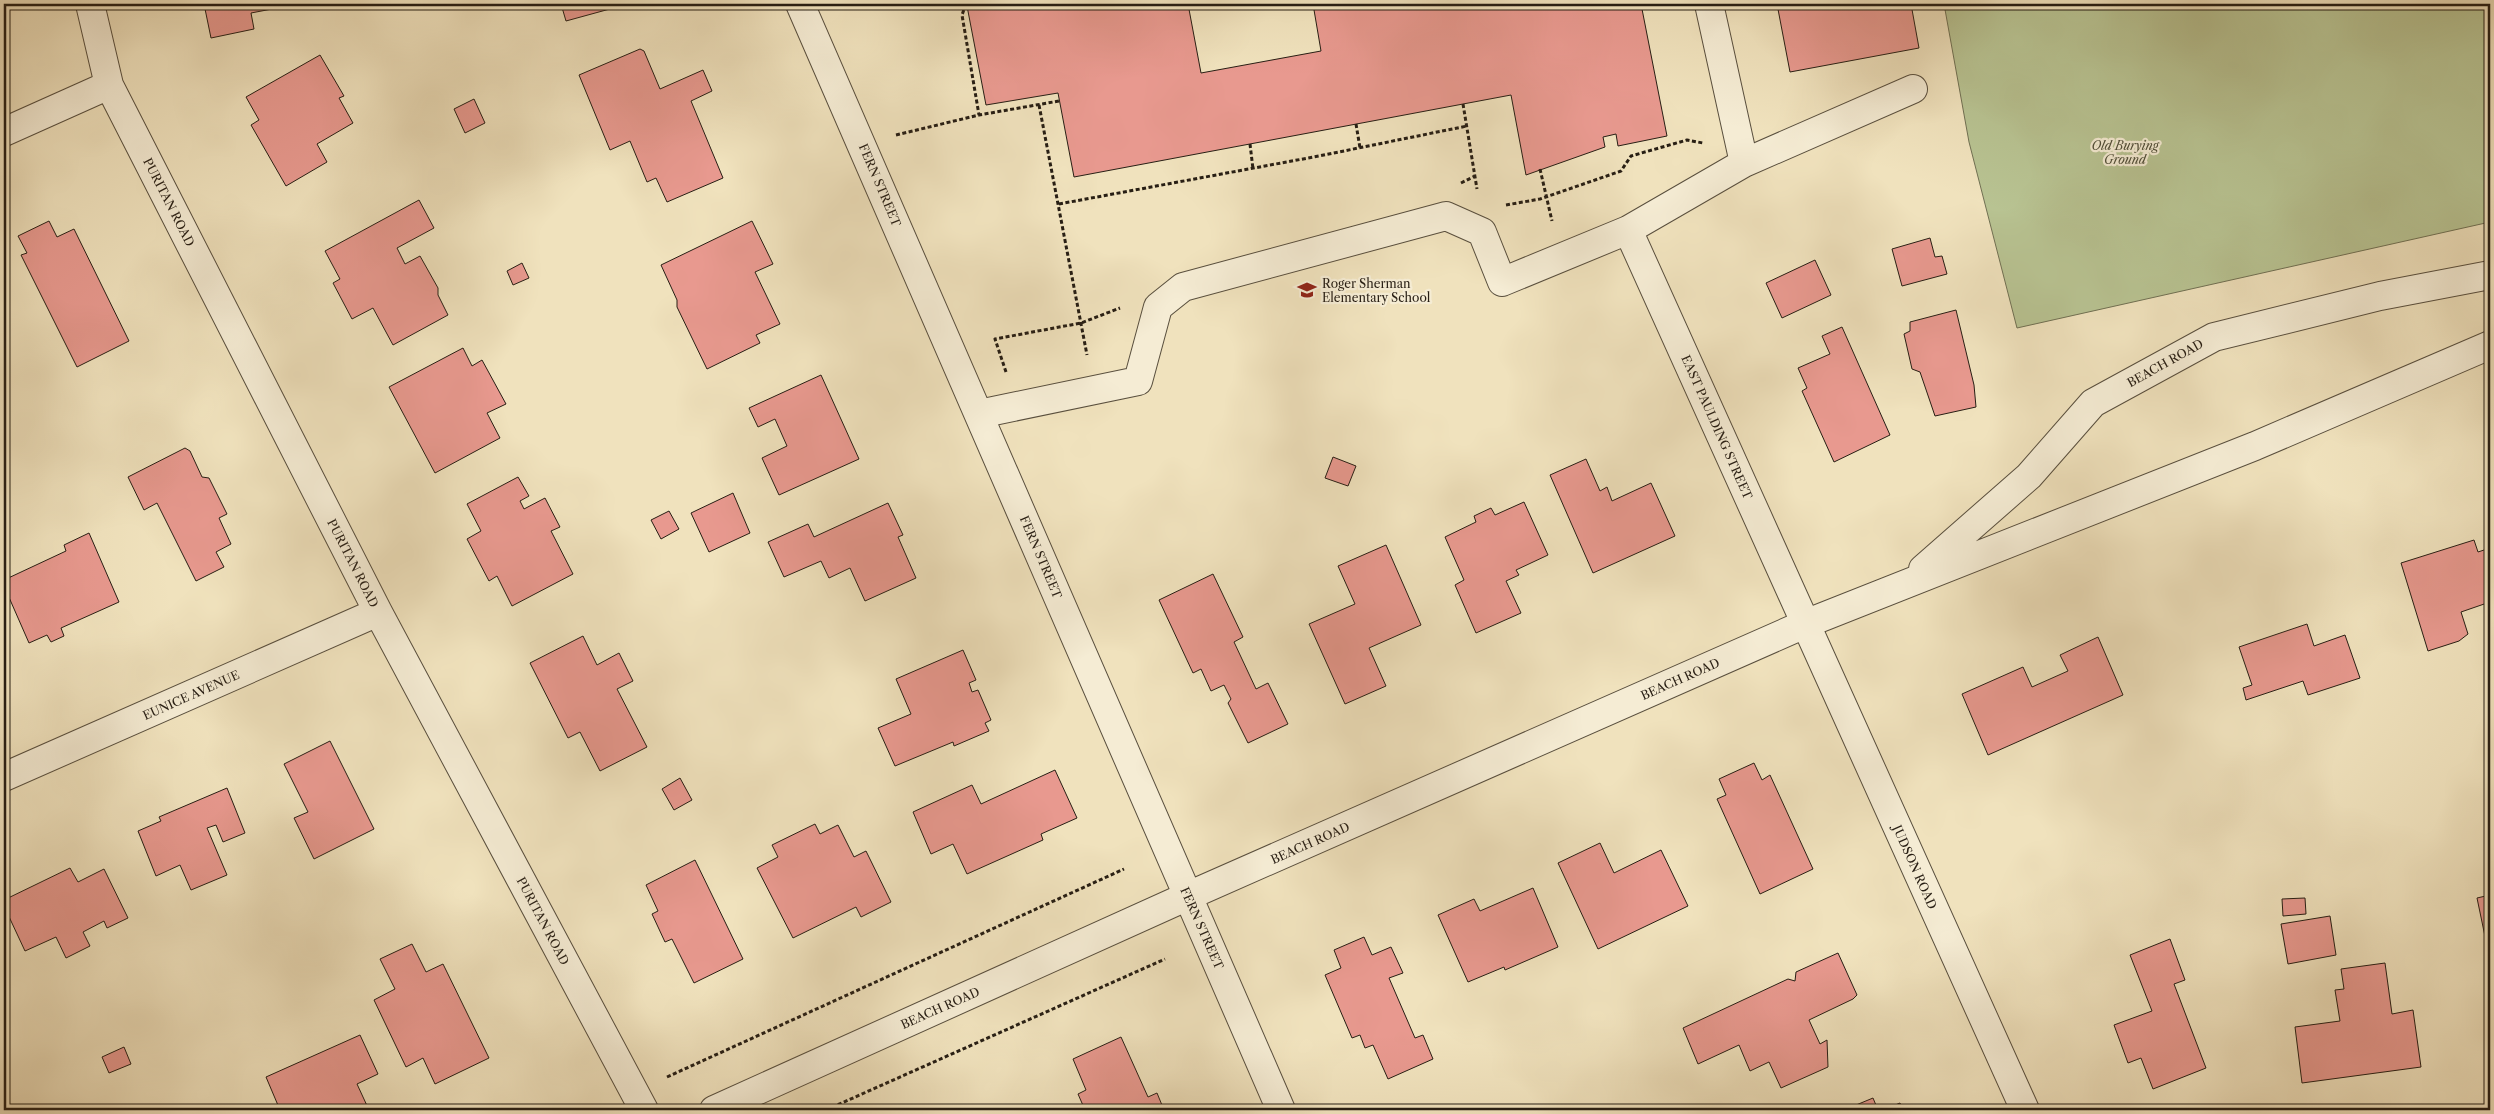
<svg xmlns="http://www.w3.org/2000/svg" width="2494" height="1114" font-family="'Libre Caslon Text',serif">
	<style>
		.green { fill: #b8c392; stroke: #707053 }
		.building { fill: #e8998f; stroke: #271e14 }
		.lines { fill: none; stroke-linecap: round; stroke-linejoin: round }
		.minor-casing { stroke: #594f3e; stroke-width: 30 }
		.path { stroke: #271e14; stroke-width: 3; stroke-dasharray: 4 2.5; stroke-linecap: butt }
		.minor { stroke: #f5ecd4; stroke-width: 28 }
		.labels { text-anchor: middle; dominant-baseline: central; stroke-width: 4.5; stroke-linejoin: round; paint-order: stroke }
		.park-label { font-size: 12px; font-style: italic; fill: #52503a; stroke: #f5ecd4 }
		.street-label { font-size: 12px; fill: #271e14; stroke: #f5ecd4 }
		.poi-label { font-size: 12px; fill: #271e14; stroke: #f5ecd4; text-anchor: start }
	</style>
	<rect width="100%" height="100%" fill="#f0e2bd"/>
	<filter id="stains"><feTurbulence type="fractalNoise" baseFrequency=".004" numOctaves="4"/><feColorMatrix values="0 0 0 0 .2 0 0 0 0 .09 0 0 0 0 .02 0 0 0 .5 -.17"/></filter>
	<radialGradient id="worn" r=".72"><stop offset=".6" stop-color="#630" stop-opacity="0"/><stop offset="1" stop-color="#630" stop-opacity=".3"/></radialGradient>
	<path class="green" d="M1944,4H2490V222L2017,328L1969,142Z"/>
	<path class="building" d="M204,4H298L251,13L254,29L211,38Z
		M561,4H628L566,21Z
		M979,4H1188L1201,73L1321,51L1313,4H1641L1667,136L1618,146L1616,134L1603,137L1605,147L1526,175L1511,95L1074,177L1058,93L986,105L967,6Z
		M1777,4H1911L1919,48L1790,72Z
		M640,49L644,51L660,89L703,70L712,91L691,101L723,178L667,202L656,178L647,182L630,141L610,150L579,75Z
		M320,55L344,96L339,98L353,123L317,144L327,162L286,186L251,125L259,120L246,97Z
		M474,99L485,123L465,133L454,109Z
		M419,200L434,228L397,248L405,264L420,256L438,288V295L448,315L393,345L373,308L352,319L333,283L340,279L325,251Z
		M49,221L57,237L74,229L129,341L77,367L21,255L27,253L18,236Z
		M752,221L773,264L755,272L780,324L756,335L760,343L707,369L677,307V300L661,265Z
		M1930,238L1935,257L1942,256L1947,274L1902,286L1892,249Z
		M1815,260L1831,295L1782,318L1766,283Z
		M522,263L529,278L513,285L507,271Z
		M1956,310L1974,385L1976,407L1935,416L1920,372L1912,369L1904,334L1910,331V322Z
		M1842,327L1890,435L1834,462L1802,391L1807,388L1798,368L1830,354L1822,336Z
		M463,348L472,366L482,360L506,404L487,413L500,438L435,473L389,387Z
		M821,375L859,459L779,495L762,458L787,446L775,419L758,427L749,408Z
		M185,448L190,451L202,477L209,478L227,514L219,518L231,544L216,552L224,567L196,581L157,503L144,510L128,477Z
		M1333,457L1356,466L1348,486L1325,478Z
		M1586,459L1600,491L1607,487L1612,501L1651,483L1675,536L1593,573L1550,475Z
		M518,477L529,496L520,501L524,509L545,498L560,527L551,531L573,574L512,606L497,576L489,581L467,539L481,531L467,504Z
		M733,493L750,533L709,552L691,513Z
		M1524,502L1548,555L1516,570L1519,575L1506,581L1521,613L1476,633L1455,585L1464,580L1445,537L1476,522L1474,516L1491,508L1495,515Z
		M888,503L903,535L898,537L916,578L865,601L850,568L829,578L821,561L784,577L768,542L808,524L814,537Z
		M669,511L679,529L661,539L651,520Z
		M89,533L119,602L61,628L64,636L51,642L47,635L29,643L4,586V580L66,551L64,545Z
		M2474,540L2478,552L2490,548V602L2461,612L2468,634L2459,641L2428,651L2401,563Z
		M1386,545L1421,625L1369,648L1386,686L1345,704L1309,624L1355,604L1338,566Z
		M1213,574L1243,637L1234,642L1256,689L1268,683L1288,724L1248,743L1228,703L1231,699L1224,685L1211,691L1201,669L1193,673L1159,600Z
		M2307,624L2314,646L2345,635L2360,678L2308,695L2303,681L2246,700L2243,688L2252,685L2239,647Z
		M583,636L597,665L619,653L633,681L617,689L647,747L600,771L580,732L568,738L530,663Z
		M2098,637L2123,695L1988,755L1962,694L2023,667L2032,687L2068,671L2060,655Z
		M963,650L976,680L969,683L972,692L978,690L991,720L985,723L989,731L954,746L953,742L895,766L878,728L911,714L896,679Z
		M330,741L374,829L314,859L294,818L308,812L284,764Z
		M1754,763L1762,780L1770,775L1813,869L1760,894L1717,799L1726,795L1719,779Z
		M1055,770L1077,818L1041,834L1043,840L967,874L953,844L931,854L913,812L972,785L981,804Z
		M680,778L692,800L674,810L662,789Z
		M227,788L245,833L223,842L216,825L207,828L227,875L191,890L180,865L156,876L138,831L161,821L159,817Z
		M815,824L820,834L838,825L854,857L866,851L891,902L861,917L856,907L793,938L757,868L778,857L772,845Z
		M1600,843L1614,873L1661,850L1688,906L1598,949L1558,863Z
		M695,860L743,959L694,983L672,939L665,942L652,914L658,911L646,885Z
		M70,868L78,882L104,869L128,918L107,928L104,921L83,932L90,946L66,958L56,937L25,951L4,906V900Z
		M1533,888L1558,947L1505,970L1504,967L1468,982L1438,915L1474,899L1480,911Z
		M2490,895V945L2487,946L2477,898Z
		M2305,898L2306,914L2283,916L2282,899Z
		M2330,916L2336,955L2288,964L2281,924Z
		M1364,937L1372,955L1391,947L1403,973L1389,978L1415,1038L1423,1035L1433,1059L1388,1079L1373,1045L1365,1048L1360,1035L1352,1038L1325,975L1341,968L1334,950Z
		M2170,939L2185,980L2174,984L2206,1068L2153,1089L2141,1058L2128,1063L2114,1025L2152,1011L2130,955Z
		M412,944L426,972L443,964L489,1058L435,1084L423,1058L406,1067L374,1000L395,989L380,959Z
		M1838,953L1857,995L1853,999L1809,1020L1820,1044L1827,1040L1828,1067L1781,1088L1769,1062L1750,1071L1739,1045L1698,1064L1683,1028L1788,979L1795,981L1796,972Z
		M2385,963L2392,1014L2413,1010L2421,1067L2302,1083L2295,1027L2340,1021L2335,990L2344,989L2341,969Z
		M360,1035L378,1074L357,1084L369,1110H280L266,1077Z
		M1121,1037L1148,1097L1157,1093L1164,1110H1085L1078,1094L1086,1090L1073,1059Z
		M124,1047L131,1064L109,1073L102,1057Z
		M1873,1098L1878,1110H1844Z
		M1900,1103L1903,1110H1883Z"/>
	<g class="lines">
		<g class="minor-casing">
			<path id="minor" d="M90,4L109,85L378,612L644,1110
				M800,4L1281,1110
				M1709,4L1744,163
				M4,132L109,85
				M1628,230L2025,1110
				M979,414L1138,381L1158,307L1183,287L1446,216L1482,232L1502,282L1628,230L1744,163L1913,89
				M1923,569L2029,476L2093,403L2214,337L2380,296L2490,275
				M4,777L378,612
				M714,1110L1188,896L1805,624L2255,446L2490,345"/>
		</g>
		<path class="path" d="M966,4L962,15L979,115
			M1463,104L1477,189
			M1039,105L1087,355
			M1356,124L1360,148
			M896,135L979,115L1059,101
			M1250,144L1253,169
			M1540,169L1552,221
			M1461,183L1475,176
			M1059,204L1319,156L1467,126
			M1506,205L1540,199L1621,171L1631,156L1687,140L1703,143
			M1006,372L995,339L1081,323L1120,308
			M667,1077L1124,869
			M592,1110L602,1106
			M826,1110L1165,959"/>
		<use href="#minor" class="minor"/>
	</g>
	<defs>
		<g id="school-bare" transform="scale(1.5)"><path d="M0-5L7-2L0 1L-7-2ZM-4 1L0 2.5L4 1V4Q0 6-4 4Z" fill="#8f2418" stroke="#f5ecd4" stroke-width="2.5" paint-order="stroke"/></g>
	</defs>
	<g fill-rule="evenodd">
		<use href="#school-bare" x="1307" y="290"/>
	</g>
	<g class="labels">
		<g class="park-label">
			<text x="2125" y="145">Old Burying<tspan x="2125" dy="14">Ground</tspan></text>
		</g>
		<g class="street-label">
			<text transform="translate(880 185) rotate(67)">FERN STREET</text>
			<text transform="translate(169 202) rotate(63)">PURITAN ROAD</text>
			<text transform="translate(2165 363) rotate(-29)">BEACH ROAD</text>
			<text transform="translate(1717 427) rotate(66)">EAST PAULDING STREET</text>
			<text transform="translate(1041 557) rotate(67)">FERN STREET</text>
			<text transform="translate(353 563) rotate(63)">PURITAN ROAD</text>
			<text transform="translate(1680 679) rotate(-24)">BEACH ROAD</text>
			<text transform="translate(191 695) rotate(-24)">EUNICE AVENUE</text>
			<text transform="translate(1310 843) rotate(-24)">BEACH ROAD</text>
			<text transform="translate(1915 867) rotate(66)">JUDSON ROAD</text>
			<text transform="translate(543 921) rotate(62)">PURITAN ROAD</text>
			<text transform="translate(1202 928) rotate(66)">FERN STREET</text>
			<text transform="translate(940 1008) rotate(-24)">BEACH ROAD</text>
		</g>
		<g class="poi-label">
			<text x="1322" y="283">Roger Sherman<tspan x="1322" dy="14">Elementary School</tspan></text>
		</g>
	</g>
	<rect width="2494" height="1114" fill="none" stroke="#f0e2bd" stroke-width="20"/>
	<rect x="5" y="5" width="2484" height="1104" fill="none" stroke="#271e14" stroke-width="2.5"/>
	<rect x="10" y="10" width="2474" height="1094" fill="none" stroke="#271e14"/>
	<rect width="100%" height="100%" filter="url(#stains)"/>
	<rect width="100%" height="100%" fill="url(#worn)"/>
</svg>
